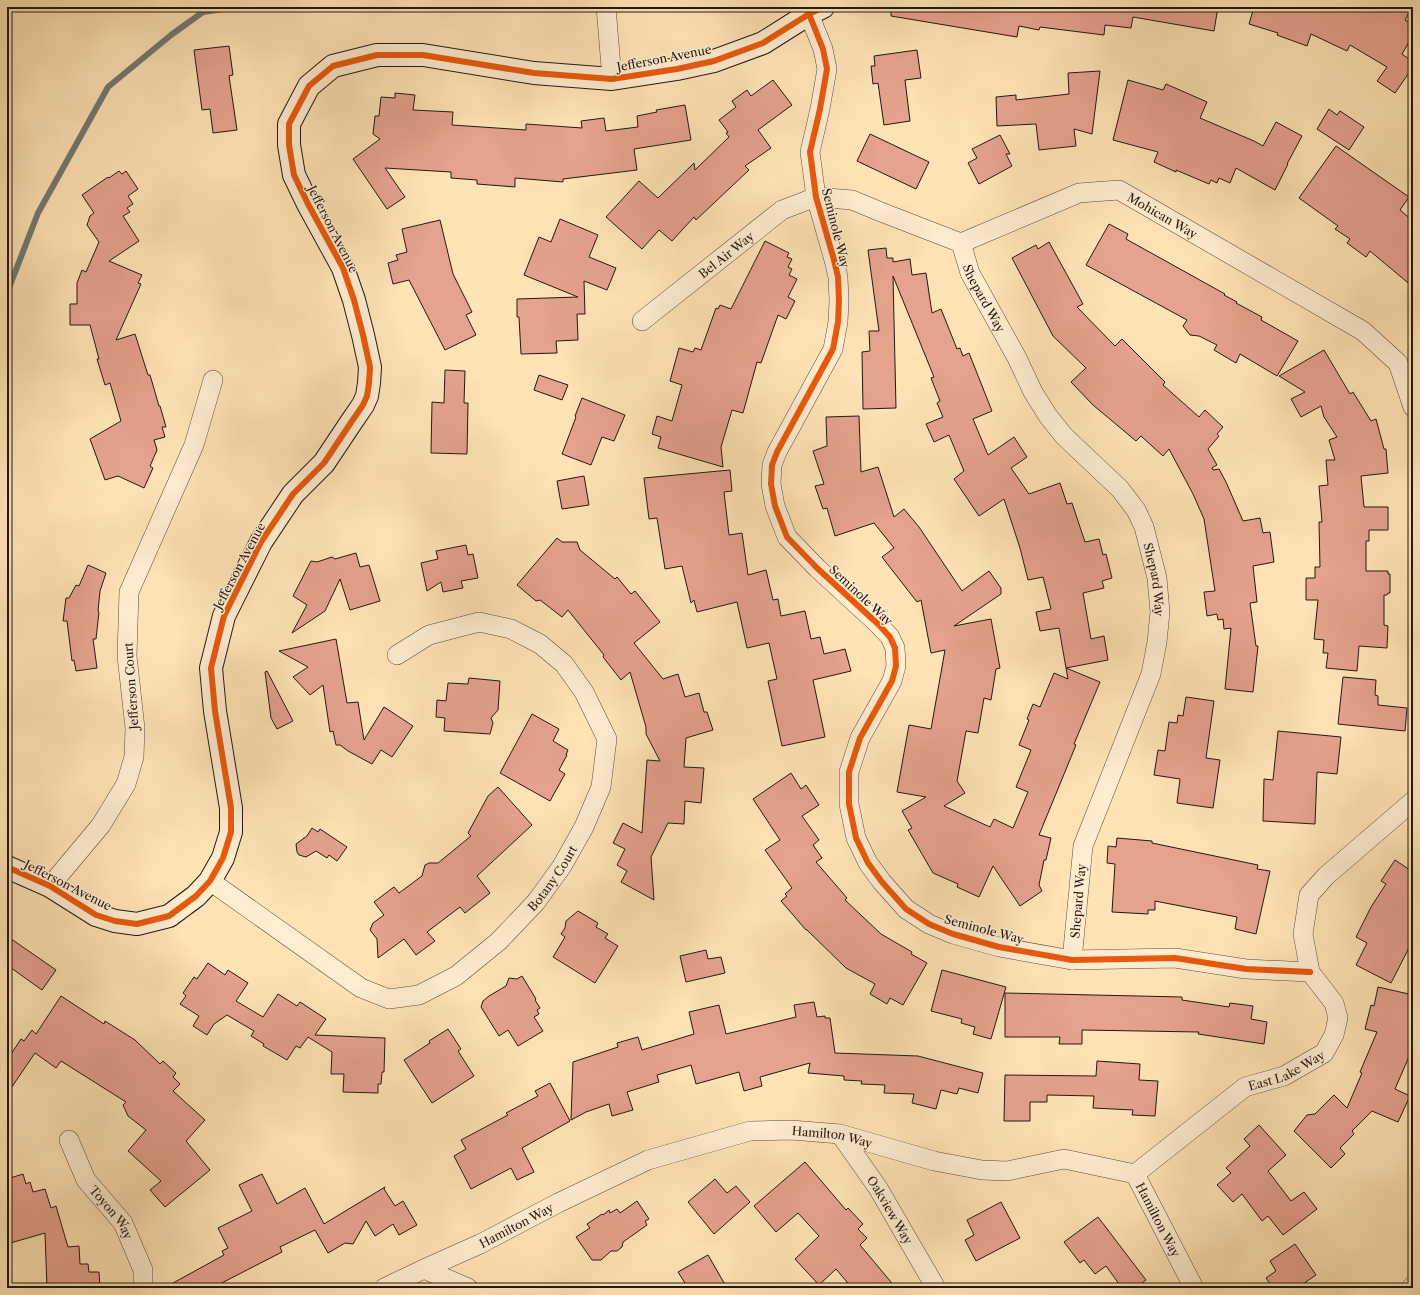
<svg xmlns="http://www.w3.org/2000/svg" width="1420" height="1295" font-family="'Libre Caslon Text',serif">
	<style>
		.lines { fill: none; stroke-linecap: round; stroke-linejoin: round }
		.stream { stroke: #717a76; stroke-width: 6 }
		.building { fill: #e5a28d; stroke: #231811 }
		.street-casing { stroke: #5a4b3a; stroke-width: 20 }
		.secondary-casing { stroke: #231811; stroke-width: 24 }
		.street { stroke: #ffedd0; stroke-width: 19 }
		.secondary { stroke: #ffedd0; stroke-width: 22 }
		.cycleway-casing { stroke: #ffedd0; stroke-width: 8 }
		.cycleway { stroke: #e8590c; stroke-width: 6 }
		.labels { text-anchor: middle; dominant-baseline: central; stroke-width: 3; stroke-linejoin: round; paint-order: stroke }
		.street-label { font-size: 12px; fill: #231811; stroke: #ffedd0 }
	</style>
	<rect width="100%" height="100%" fill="#ffe3b6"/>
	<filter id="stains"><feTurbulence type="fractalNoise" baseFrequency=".005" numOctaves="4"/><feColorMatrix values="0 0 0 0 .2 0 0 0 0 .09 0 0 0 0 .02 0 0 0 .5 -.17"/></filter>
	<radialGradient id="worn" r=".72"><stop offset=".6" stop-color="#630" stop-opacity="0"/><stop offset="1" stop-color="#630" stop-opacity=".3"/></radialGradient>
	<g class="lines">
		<path class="stream" d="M7,293L38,213L108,87L171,35L203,12L237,7"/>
	</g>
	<path class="building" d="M891,7H1218L1214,31L1133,17L1131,28L1105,25L1104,35L1040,27L1039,30L1019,26L1017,37L891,16Z
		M1254,7H1412L1405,20L1413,25V35L1402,54L1413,62V67L1395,93L1377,81L1387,67L1350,45L1347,51L1311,34L1307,46L1277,35L1278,33L1249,24Z
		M229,46L233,75L229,76L237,130L213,133L210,109L202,110L194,50Z
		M917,50L921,78L905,80L910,121L884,125L878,83L873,84L871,66H875L874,56Z
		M1100,71L1092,134L1074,129L1076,146L1039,150L1036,124L997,126L996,97L1016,95V100L1069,94L1068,73Z
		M773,80L792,105L758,130L771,148L745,166L749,170L696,220L694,217L672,241L659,230L642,249L606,217L639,181L658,198L694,163L695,170L729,137L726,133L728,132L719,120L736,107L732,101L747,90L751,96Z
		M1128,80L1163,90L1166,84L1207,102L1200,118L1254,141L1263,146L1276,122L1302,136L1287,164H1288L1275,190L1236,168L1230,183L1219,178L1217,183L1211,180L1209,184L1176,170V172L1154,162L1158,152L1113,140Z
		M395,93L415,95L413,110L453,112L452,125L526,130V124L582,128L581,121L604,118L606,131L638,127L637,116L657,112L656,110L685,105L691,140L634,149L637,170L563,179V182L515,178V187L477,184V180L451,178V172L385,168L405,197L387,209L353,159L380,139L373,134L375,116H379L381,97L395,98Z
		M1329,109L1337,115L1340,111L1364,127L1349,150L1317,129Z
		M870,134L929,162L916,189L857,161Z
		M1000,135L1010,154H1006L1012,166L979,184L968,163L977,158L972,149Z
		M1336,146L1409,197L1400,210L1413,221V287L1370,251L1366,257L1347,243L1350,239L1335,229L1338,226L1299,198Z
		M119,171L122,174L126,171L138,189L128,196L133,204L127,208L130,212L123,216L139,241L109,261L142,275L138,283L141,284L116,340L135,334L148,375H150L159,406H160L166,427H162L165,437L154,440L157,450L150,466L153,468L144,488L118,476L105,480L90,439L121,421L110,383L105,385L97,359H99L90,325H70V304H77V283L82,270L86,272L99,242L87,225L90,216L94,213L82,195L108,177L109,178Z
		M560,219L598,235L589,257L616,268L607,290L584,281L585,314H577L578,340L556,341L557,353L521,354L519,317H517V299L578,297L524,275L539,237L551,242Z
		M440,220L453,274L472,312L466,315L476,335L445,350L409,280L393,284L388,263L398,260L396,255L407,252L402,229Z
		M1109,224L1128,234L1126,239L1225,294L1224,295L1237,302L1236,303L1262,317L1261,320L1298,341L1277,376L1240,354L1236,363L1214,350L1217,345L1199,336L1190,335L1183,326L1187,320L1086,265Z
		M765,241L789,253L787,257L792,259L788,267L792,269L789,275L797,279L788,297L795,301L786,319L778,315L761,363L757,362L743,413L732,410L721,447L723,467L658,448L661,437L652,434L657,416L672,421L682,385L670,381L679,348L693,352L695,348L701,350L716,308L718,309L720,305L731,309Z
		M1049,242L1083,304L1077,307L1115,346L1122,339L1165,382L1163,385L1199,417L1205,410L1223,427L1217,434L1219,436L1208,449L1217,465L1212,468L1213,470L1219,469L1226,482L1243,521L1260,518L1263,533L1270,532L1274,562L1253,566L1257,602L1250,603L1256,646H1258L1253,692L1225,689L1231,628L1224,629L1223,619L1218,620L1217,614L1207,616L1204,592L1215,591L1204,519L1193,494L1169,449L1163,456L1141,436L1136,441L1093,405L1071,382L1086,368L1053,336L1012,258L1036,245L1038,249Z
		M886,248L887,258H893V262L910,259L912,275L926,273L932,313L941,309L957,349L960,348L963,356L969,353L992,411L973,419L988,455L1014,437L1027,457L1011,468L1029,494L1060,483L1067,504L1072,503L1085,542L1099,539L1103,555L1106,554L1112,578L1102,581L1104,588L1083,593L1091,639L1104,636L1108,660L1066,668L1059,628L1040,631L1036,612L1051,609L1043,577L1028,580L1020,548L1004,499L979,516L954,479L964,471L949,435L934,442L926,424L943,417L937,403L940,401L931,378L934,377L893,276L896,408L863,409L862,352L870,351L869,331H879L868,250Z
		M1324,350L1350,394L1353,392L1371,421L1376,419L1384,449H1386L1388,473L1361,476L1364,507H1388V530H1369V541H1366V571H1388V574H1390V593H1388L1387,595H1384V625L1388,626L1387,648L1359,646L1357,671L1326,668L1328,653H1323L1324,640L1314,639L1318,600H1306V578H1315V567H1320L1319,522H1322L1319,486L1328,485L1326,460H1335L1329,440L1337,437L1324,417L1321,406L1301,417L1291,399L1305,392L1279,376Z
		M445,370L465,371L464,403H468L467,454L431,453L432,402L444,403Z
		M539,375L568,385L562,400L534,390Z
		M582,398L625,415L614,441L602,437L591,465L562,454L576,417L575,416Z
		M859,416L861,472L878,467L894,517L904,509L919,527L962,591L989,571L1001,588V594L954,626L991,619L1000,668L996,669L991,700L984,698L978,733L966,731L957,781L965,793L944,806L990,827L994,819L1013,828L1028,792L1016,787L1031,750L1019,745L1029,720L1027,719L1033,704L1040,707L1054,673L1068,679L1066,668L1100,682L1074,744L1076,745L1039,835L1051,838L1046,860H1044L1039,885L1042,891L1020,906L993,866L979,897L957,887L958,884L933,873L908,830L912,828L902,811L926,797L897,792L909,725L931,729L945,650L931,653L921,600L917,602L882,557L894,548L874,523L835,536L827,508L823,509L815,486L824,484L813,451L827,446L826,417Z
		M730,470L732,491L724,492L729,535L742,533L748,575L766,570L773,600L778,599L781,616L805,611L811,639L820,637L824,654L845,649L851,671L813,680L825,737L782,746L768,681L777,679L769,643L747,648L737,602L697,612L694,600L691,603L682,566L665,569L657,518L649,519L644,478Z
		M584,476L589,505L562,509L557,481Z
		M557,538L562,542H577L580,550L615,579L617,577L631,594L635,591L660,622L634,643L663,679L678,674L685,697L699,693L704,712H707L713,730L686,738L684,767L704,768L701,803L685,801L684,824L668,823L651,857L654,900L621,882L627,871L617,865L625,849L613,843L623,823L642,833L647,760L660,761L646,734V727L630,672L621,680L603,657L604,655L568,610L562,617L540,600L536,601L517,585Z
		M466,545L468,555L473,554L478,578L461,581L463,588L443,592L441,582L427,591L421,563L438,559L436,551Z
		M356,553L360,567L369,565L380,601L350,610L340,579L325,611L292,633L307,605L293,596L311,561L317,562L332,557L335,559Z
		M88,565L106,573L100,591L98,611L99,612L96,639H93L97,668L76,671L74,660L72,661L67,621H63L66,598H69L76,585L79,586Z
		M336,639L347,703L358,702L364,740L384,707L413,726L392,757L381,750L372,764L348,751L340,745H336L333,731L330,732L323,685L310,695L293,677L308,667L279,651Z
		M267,671L293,721L277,729L271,718L265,672Z
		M1343,677L1376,680L1375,695L1378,696V705L1407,708L1405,731L1338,724Z
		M469,678L500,681L498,710L491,718L493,723L490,734L444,731L445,718L436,717L437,700L446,701L448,683L468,684Z
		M1186,697L1214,701L1206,758L1220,760L1213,808L1177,803L1180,779L1154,775L1158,750L1165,751L1169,722L1177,723L1178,715L1183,716Z
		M532,714L559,729L553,741L568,750L566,755H567L559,770L565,774L550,801L500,773Z
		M1278,731L1341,737L1337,774L1317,772L1315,824L1263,821L1264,779L1273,780Z
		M791,773L801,789L806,785L819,805L802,816L819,840L813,845L822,858L816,862L847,898L845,900L881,934L912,952L911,954L927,963L903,1005L890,998L887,1004L870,994L875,984L846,968L807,930H806L781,901L787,896L785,894L792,888L765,850L780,840L753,799Z
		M498,787L532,825L477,876L490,893L465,913L460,907L427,932L435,941L416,955L404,939L378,958L377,939L370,930L373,923L384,915L374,902L394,887L399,893L422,876L425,865L429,863H438L471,836L468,833L488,796Z
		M312,828L318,832L320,829L347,847L337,861L329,855L327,858L316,851L306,857L299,855L297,852L296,844L307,836Z
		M1117,838L1152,841V843L1258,865L1257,869L1270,871L1256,934L1235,929L1237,917L1155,901V910H1148V914L1112,912L1115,864L1107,863L1108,846L1116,847Z
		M1395,860L1413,872V940L1391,983L1356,965L1367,943L1356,937L1371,907L1386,884L1381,881Z
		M578,911L598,923L596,927L608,934L605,938L618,946L595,983L553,957L565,937L561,934L565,928L566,921Z
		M7,936L56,970L42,990L7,965Z
		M706,950L708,959L721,957L725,973L686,982L680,956Z
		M208,963L225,975L228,970L248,983L236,1001L263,1017L278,994L297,1006L300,1002L326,1019L315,1035L385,1038L384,1072H382L381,1084H378V1093L343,1092L344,1074H331L332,1052L308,1037L300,1048L296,1046L287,1060L263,1046L264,1044L251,1036L254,1031L227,1015L214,1024L207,1035L193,1026L199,1016L180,1004L186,996L183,993L194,977L197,979Z
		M942,970L1006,987L991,1039L973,1034L975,1027L961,1023L962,1019L931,1011Z
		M522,976L536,999L535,1000L540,1008L537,1010L539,1014L534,1017L543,1031L518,1046L508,1030L499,1036L481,1007L483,1001L489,996L506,986L509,978L517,979Z
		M1378,987L1413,995V1039L1408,1059L1395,1089L1410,1096L1398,1122L1372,1111L1352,1131L1354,1134L1340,1148L1345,1154L1331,1168L1294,1131L1307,1115L1315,1114L1334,1095L1347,1108L1362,1073L1360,1072L1377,1032L1365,1029L1371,1005L1374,1006Z
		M1005,993L1182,997V1000L1229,1007L1230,1003L1253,1006L1251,1019L1267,1022L1264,1044L1198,1034L1199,1032L1082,1030V1044H1059L1060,1037H1005Z
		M61,996L104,1024L105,1021L135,1040L160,1064L163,1061L176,1073L173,1077L180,1084L173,1091L205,1120L186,1141L210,1170L165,1207L150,1190L161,1181L128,1151L146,1130L128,1116L123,1105L126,1102L61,1061L56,1068L35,1053L7,1094V1062L11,1054L21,1039L24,1041L32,1030L36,1034Z
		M814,1002L817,1017L825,1016V1018H830L835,1053L918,1056L983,1073L978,1093L959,1088L957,1094L941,1090L936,1109L912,1103L914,1094L884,1093L885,1085L861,1084L862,1081L844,1080V1076L808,1073L810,1063L760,1077L762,1086L744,1091L739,1072L696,1084L691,1065L657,1075L659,1082L627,1092L633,1110L612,1116L609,1104L586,1112L571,1120L573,1062L618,1047L617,1043L638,1037L642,1050L694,1034L689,1012L719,1005L726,1034L796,1017L794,1005Z
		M448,1029L461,1049L458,1051L474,1076L432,1103L404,1060L430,1043L429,1041Z
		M1097,1061L1140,1064L1139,1080L1158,1081L1155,1116L1132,1115L1133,1110L1093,1108L1094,1096L1047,1095V1102H1030V1121H1004L1005,1075L1096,1076Z
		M550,1083L570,1121L522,1148L534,1172L517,1180L511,1168L471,1189L454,1156L466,1149L461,1140L508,1115L506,1113L538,1096L535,1091Z
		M1259,1125L1286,1155L1268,1171L1291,1201L1304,1192L1317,1209L1283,1235L1268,1216L1262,1221L1242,1194L1233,1202L1217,1185L1231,1173L1226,1168L1250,1146L1244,1139Z
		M805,1162L846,1210L848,1208L863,1224L858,1229L867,1238L860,1245L896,1288H852L836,1269L819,1285L795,1259L819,1236L798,1213L776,1232L754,1206Z
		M23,1174L26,1184L30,1182L33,1192L45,1189L51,1208L56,1206L68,1247L79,1246L80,1264H88L89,1272H99L100,1288H47L45,1233L7,1244V1179Z
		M262,1174L277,1204L305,1188L324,1224L385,1187L384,1189L395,1206L403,1201L417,1225L399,1235L393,1224L375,1236L366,1221L353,1244L345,1243L328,1253L315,1230L280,1247L282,1252L212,1288H164L224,1255L222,1251L228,1248L218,1228L252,1211L239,1185Z
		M715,1179L727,1193L736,1186L750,1202L714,1234L688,1202Z
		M637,1201L649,1219L645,1221L647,1225L623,1242L622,1247L617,1251H611L601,1260H592L576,1237L590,1228L587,1224L602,1214L603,1215L609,1210L610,1213L617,1209L620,1213Z
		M1001,1202L1020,1238L976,1261L965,1240L974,1235L967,1220Z
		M1098,1217L1146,1280L1135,1288H1122L1106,1266L1095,1274L1084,1260L1080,1263L1064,1242Z
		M1295,1244L1316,1275L1297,1288H1273L1266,1278L1276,1271L1270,1261Z
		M708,1255L727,1288H688L678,1272Z"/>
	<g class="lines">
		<g class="street-casing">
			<g id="street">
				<path d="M606,7L612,79"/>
				<path d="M809,14L823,49L827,69L820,109L810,152L816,197L834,260L838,277L839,301L838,322L833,349L777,452L772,465L771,484L775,506L787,537L817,568L879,625L890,637L895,648L896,666L892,681L860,738L849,772V804L856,838L868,863L882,882L906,909L929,924L953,934L999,947L1072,960L1175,958L1246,969L1310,972"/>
				<path id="s1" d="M961,243L970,273L1017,358L1033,392L1048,416L1064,436L1120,489L1136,510L1144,527L1157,578L1160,612L1157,642L1151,674L1083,846L1072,960"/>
				<path id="s2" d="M642,321L782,210L816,197L852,200L881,212L961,243L1079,193L1119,190L1363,331L1398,363L1413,407"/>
				<path id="s3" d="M210,881L361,988L389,999L419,995L456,976L499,941L536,902L562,866L584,827L601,787L607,739L584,692L564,664L540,644L511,629L479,622L429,635L397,655"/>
				<path d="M50,886L101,825L126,784L134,757L135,728L127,656L129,592L194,445L213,380"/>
				<path id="s4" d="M840,1134L878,1188L936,1288"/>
				<path id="s5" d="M69,1140L86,1180L123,1223L143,1270V1288"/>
				<path id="s6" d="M1135,1174L1245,1087L1284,1076L1324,1053L1334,1035L1338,1018L1334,1003L1310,972L1303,934L1309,895L1326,876L1413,801"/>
				<path id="s7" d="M424,1269L480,1244L558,1203L648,1160L750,1131L791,1130L840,1134L934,1161L982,1170L1007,1171L1064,1159L1135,1174L1194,1288"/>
				<path d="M384,1288L424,1269L468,1288"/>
				<path d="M1411,1288L1413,1286"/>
			</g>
		</g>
		<g class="secondary-casing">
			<path id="secondary" d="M7,867L50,886L96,915L115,921L137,924L169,916L196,896L210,881L223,858L231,832V808L215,711L211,668L224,616L261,542L293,494L324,463L352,421L363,405L367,396L369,383L370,367L363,335L354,300L343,268L308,204L294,175L289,145V124L309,86L333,66L377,55H423L534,73L612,79L677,69L714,61L763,43L809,14L823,7"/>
		</g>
		<use href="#street" class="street"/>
		<use href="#secondary" class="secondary"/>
		<g class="cycleway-casing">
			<path id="cycleway" d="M809,14L823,49L827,69L820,109L810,152L816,197L834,260L838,277L839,301L838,322L833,349L777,452L772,465L771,484L775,506L787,537L817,568L879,625L890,637L895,648L896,666L892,681L860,738L849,772V804L856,838L868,863L882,882L906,909L929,924L953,934L999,947L1072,960L1175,958L1246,969L1310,972
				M7,867L50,886L96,915L115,921L137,924L169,916L196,896L210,881L223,858L231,832V808L215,711L211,668L224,616L261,542L293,494L324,463L352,421L363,405L367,396L369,383L370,367L363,335L354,300L343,268L308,204L294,175L289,145V124L309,86L333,66L377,55H423L534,73L612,79L677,69L714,61L763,43L809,14L823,7"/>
		</g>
		<use href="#cycleway" class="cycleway"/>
	</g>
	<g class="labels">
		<g class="street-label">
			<text transform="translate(664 58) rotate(-11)">Jefferson Avenue</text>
			<text stroke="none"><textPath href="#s2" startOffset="587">Mohican Way</textPath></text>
			<text transform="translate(836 228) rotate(76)">Seminole Way</text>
			<text transform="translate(333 229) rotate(63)">Jefferson Avenue</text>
			<text stroke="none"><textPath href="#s2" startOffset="107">Bel Air Way</textPath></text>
			<text stroke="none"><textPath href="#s1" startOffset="60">Shepard Way</textPath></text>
			<text transform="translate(239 566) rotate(-62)">Jefferson Avenue</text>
			<text stroke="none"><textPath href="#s1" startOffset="396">Shepard Way</textPath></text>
			<text transform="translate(861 595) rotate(43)">Seminole Way</text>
			<text transform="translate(131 686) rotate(-94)">Jefferson Court</text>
			<text stroke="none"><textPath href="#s3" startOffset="425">Botany Court</textPath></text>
			<text transform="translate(68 885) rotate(27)">Jefferson Avenue</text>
			<text transform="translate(1078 901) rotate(-85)">Shepard Way</text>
			<text transform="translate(984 929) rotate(15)">Seminole Way</text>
			<text stroke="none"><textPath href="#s6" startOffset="185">East Lake Way</textPath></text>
			<text stroke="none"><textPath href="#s7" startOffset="438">Hamilton Way</textPath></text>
			<text stroke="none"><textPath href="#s4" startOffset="91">Oakview Way</textPath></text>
			<text stroke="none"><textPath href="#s5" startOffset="85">Toyon Way</textPath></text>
			<text stroke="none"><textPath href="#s7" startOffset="799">Hamilton Way</textPath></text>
			<text stroke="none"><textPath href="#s7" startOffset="102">Hamilton Way</textPath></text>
		</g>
	</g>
	<rect width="1420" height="1295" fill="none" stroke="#ffe3b6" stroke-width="24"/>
	<rect x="8" y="8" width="1404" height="1279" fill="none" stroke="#231811" stroke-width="2"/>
	<rect x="12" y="12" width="1396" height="1271" fill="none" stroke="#231811"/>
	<rect width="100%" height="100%" filter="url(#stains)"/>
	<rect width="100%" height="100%" fill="url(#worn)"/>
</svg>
